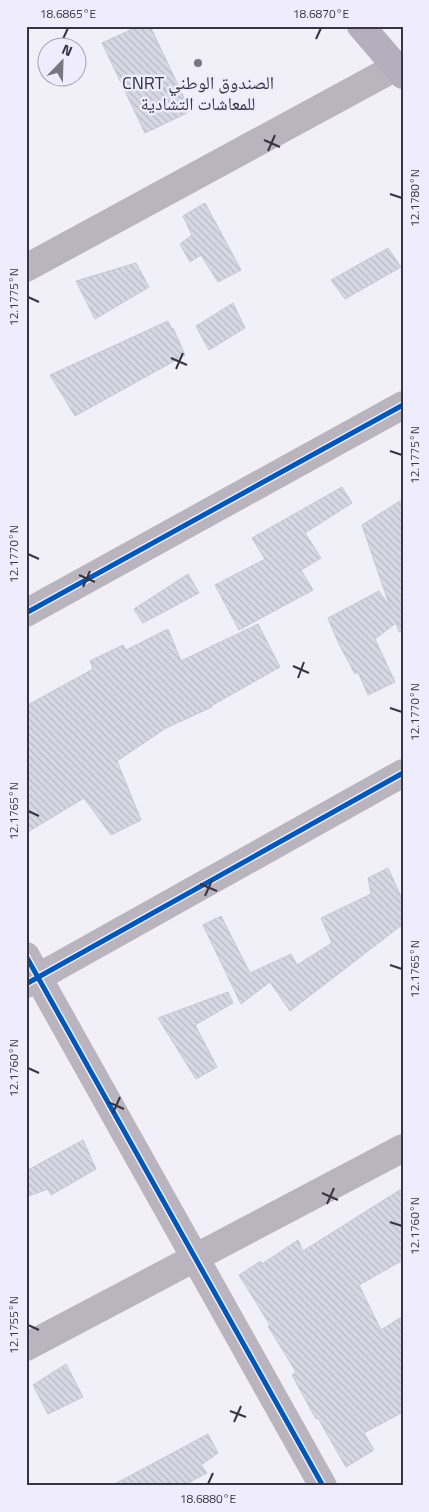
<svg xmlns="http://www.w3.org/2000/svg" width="429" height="1512" font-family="'Titillium Web','Noto Naskh Arabic',sans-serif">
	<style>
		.building { fill: url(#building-back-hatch); stroke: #c7c8d1 }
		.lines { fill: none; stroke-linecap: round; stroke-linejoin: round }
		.minor { stroke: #bab4bf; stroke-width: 28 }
		.trunk { stroke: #b4afbc; stroke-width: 28 }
		.cycleway-casing { stroke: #eeecfd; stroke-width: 8 }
		.cycleway { stroke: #0057b8; stroke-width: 5 }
		.ticks { fill: none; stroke: #363540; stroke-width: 2 }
		.poi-dot { fill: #777681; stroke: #eeecfd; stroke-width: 2 }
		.labels { text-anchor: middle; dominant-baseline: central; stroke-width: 5; stroke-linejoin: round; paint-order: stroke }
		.poi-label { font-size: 18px; fill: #363540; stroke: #eeecfd }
		.neatline { fill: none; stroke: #363540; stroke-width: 2 }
		.ticks-label { font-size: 12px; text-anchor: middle; fill: #363540 }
	</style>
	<defs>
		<pattern id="building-back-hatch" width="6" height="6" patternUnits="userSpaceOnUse" patternTransform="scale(1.25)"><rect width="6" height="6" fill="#d6d8e3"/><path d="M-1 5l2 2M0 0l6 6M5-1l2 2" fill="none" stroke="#b8bac4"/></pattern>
	</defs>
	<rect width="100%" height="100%" fill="#f1f0f9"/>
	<path class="building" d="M139,26H150L187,104V113L145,133L102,43Z
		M205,203L241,270L218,282L201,255L190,262L180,244L192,235L183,216Z
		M388,248L401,267L345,299L331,280Z
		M136,263L149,287L95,319L76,281Z
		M233,303L245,328L209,350L196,326Z
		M168,321L172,329L173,328L185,355L75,416L50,375Z
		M342,487L352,503L305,533L321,558L301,570L313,590L239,630L215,585L265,559L252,538Z
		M403,499V631L399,632L396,623L375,639L395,682L368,695L358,672L355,674L338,642L328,618L379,591L390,607L362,525Z
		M188,574L199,593L143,623L134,609Z
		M258,624L280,667L211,706L212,707L166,728L117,761L141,820L111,835L84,798L26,833V706L93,669L90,661L123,645L126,650L168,629L181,661Z
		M388,868L403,901V924L290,1011L270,982L241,1004L203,925L221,916L250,973L291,954L297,965L332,943L321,918L371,894L368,878Z
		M228,992L233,1003L195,1025L217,1067L196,1079L158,1018Z
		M83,1140L96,1169L51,1195L48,1189L26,1197V1171Z
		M403,1188V1260L359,1285L381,1330L403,1316V1412L364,1433L374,1450L346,1467L318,1418L316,1419L292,1375L296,1372L268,1326L270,1325L239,1275L261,1261L262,1264L298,1240L303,1251Z
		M66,1364L83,1397L48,1414L33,1385Z
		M208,1434L218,1453L201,1465L207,1473L182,1486H111Z"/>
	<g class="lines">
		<path class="minor" d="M26,268L396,67
			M26,613L403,405
			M26,956L323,1486
			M26,984L403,773
			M26,1347L403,1148"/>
		<path class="trunk" d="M361,26L403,75"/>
		<g class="cycleway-casing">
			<path id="cycleway" d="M26,613L403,405
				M26,956L323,1486
				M26,984L403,773"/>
		</g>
		<use href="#cycleway" class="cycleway"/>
	</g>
	<path class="ticks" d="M63,39L68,28M316,39L321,28M264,140L280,147M268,151L275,135M390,194L402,198M28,297L39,302M171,358L187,365M176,369L183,353M390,451L402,455M28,554L39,559M79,575L95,582M83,587L90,571M293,666L309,673M298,678L304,662M390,708L402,712M28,811L39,816M200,884L217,891M205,896L212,880M390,965L402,969M28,1068L39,1073M108,1102L124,1109M113,1113L120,1097M322,1193L338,1200M327,1204L334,1188M390,1222L402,1226M28,1325L39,1330M230,1411L246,1417M234,1422L241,1406M208,1484L213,1473"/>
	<circle class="poi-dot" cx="198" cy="63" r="5"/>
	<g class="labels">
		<g class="poi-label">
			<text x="198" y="82">CNRT الصندوق الوطني<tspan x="198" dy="21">للمعاشات التشادية</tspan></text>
		</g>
	</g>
	<rect width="429" height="1512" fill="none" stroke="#eeecfd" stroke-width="55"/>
	<g transform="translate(62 62) rotate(23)"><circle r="24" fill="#eeecfd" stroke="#a4a3b1"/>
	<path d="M0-4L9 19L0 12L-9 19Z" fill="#777681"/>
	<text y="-8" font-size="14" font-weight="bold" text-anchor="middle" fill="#363540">N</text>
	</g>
	<rect x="28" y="28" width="374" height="1456" class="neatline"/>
	<g class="ticks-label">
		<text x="68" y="18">18.6865°E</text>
		<text x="321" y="18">18.6870°E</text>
		<text transform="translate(415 198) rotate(-90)" y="4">12.1780°N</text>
		<text transform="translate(14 297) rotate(-90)" y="4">12.1775°N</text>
		<text transform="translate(415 455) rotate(-90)" y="4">12.1775°N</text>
		<text transform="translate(14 554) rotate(-90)" y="4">12.1770°N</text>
		<text transform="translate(415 712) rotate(-90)" y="4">12.1770°N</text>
		<text transform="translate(14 811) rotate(-90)" y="4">12.1765°N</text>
		<text transform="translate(415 969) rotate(-90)" y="4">12.1765°N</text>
		<text transform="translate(14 1068) rotate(-90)" y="4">12.1760°N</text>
		<text transform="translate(415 1226) rotate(-90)" y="4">12.1760°N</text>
		<text transform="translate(14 1325) rotate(-90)" y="4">12.1755°N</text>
		<text x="208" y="1503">18.6880°E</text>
	</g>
</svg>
